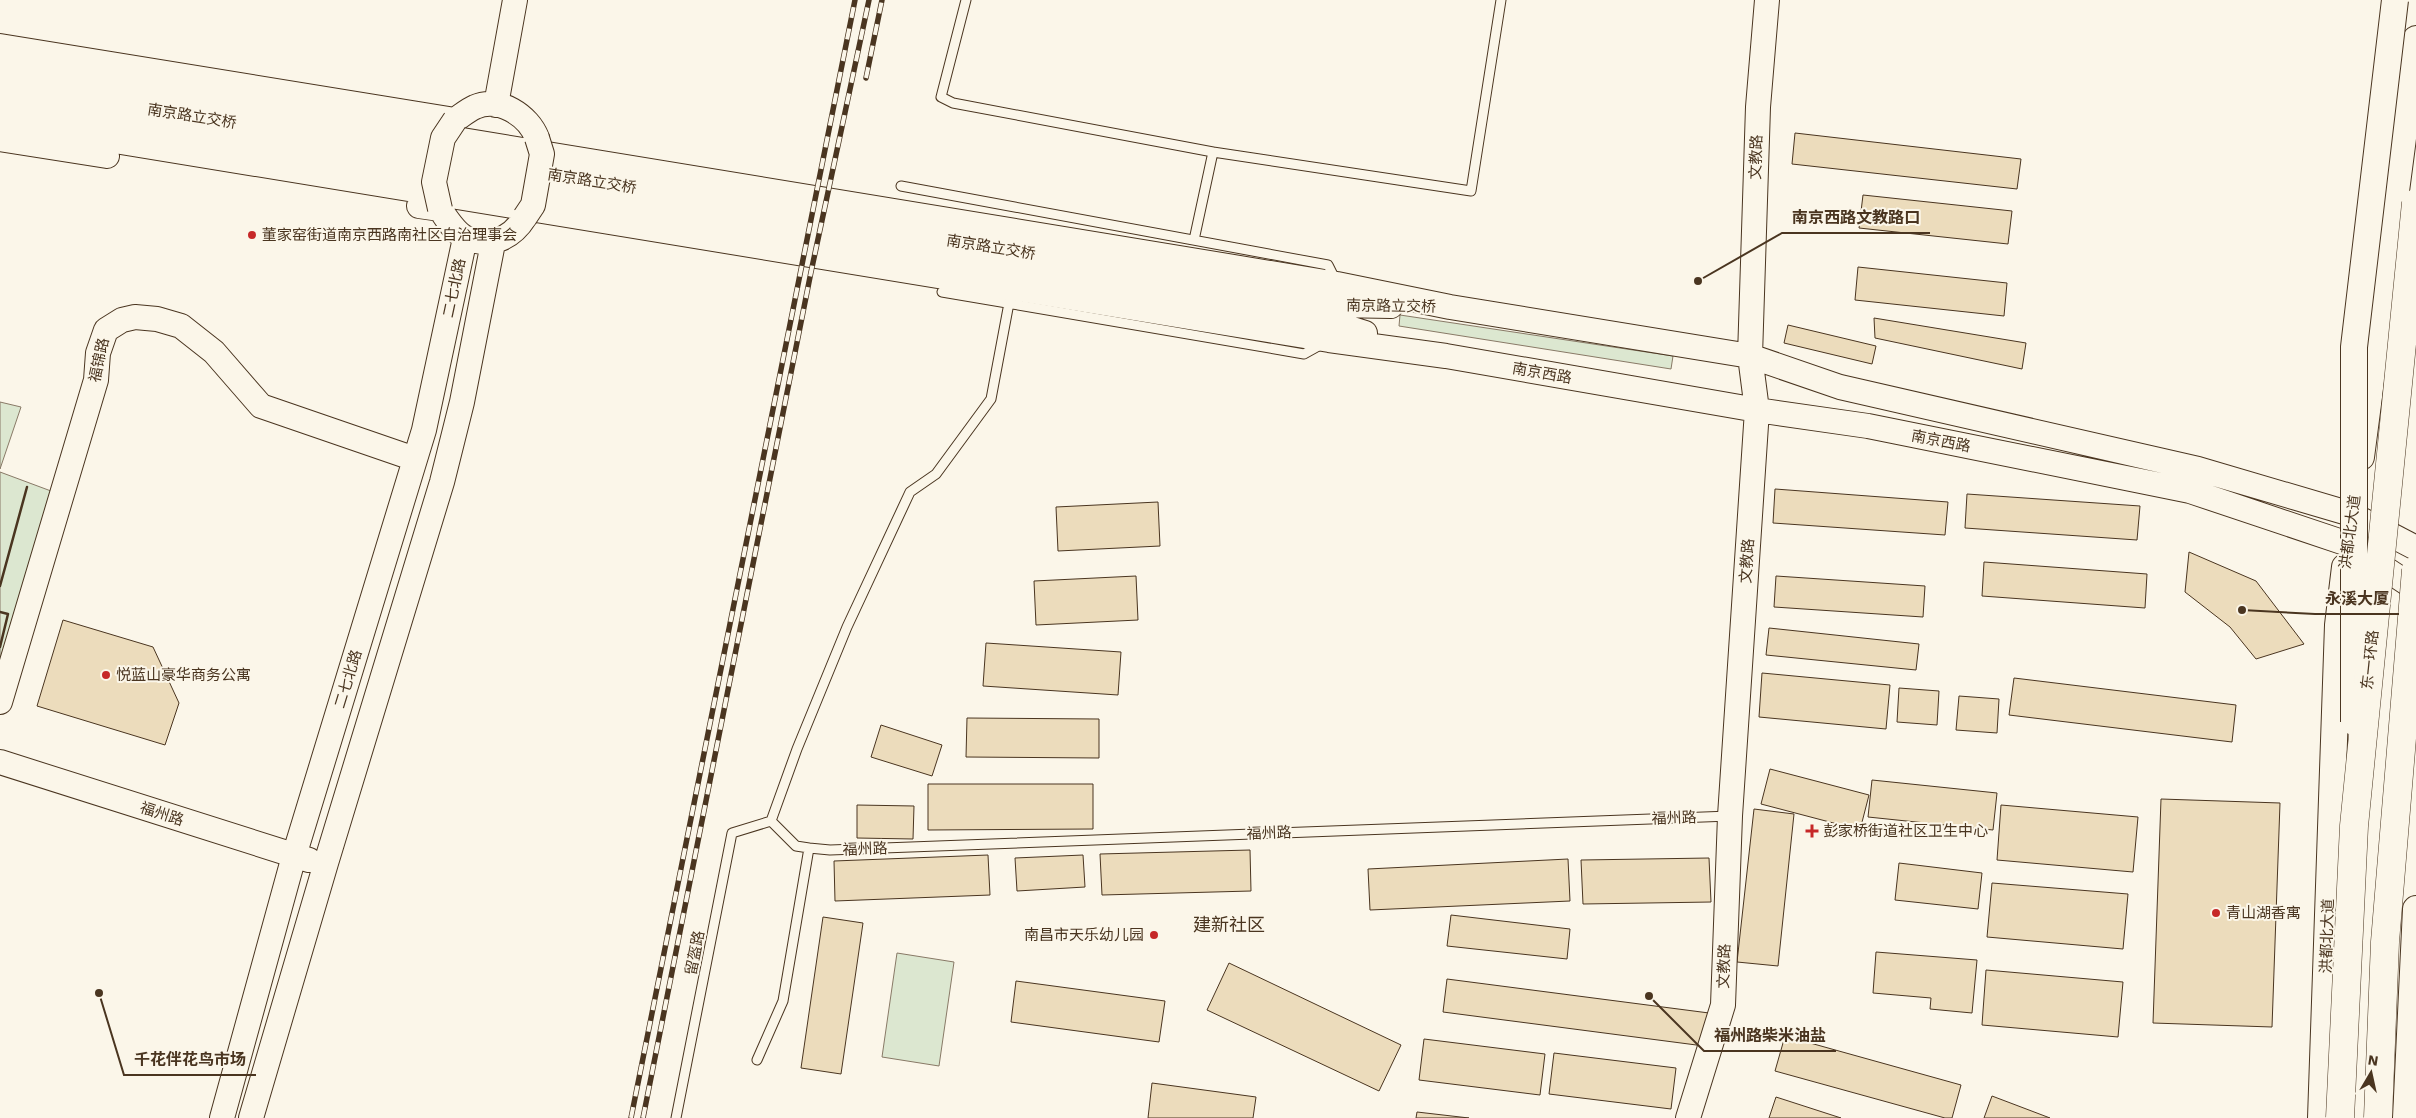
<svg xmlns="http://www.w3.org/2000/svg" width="2416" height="1118" font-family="'Work Sans','Noto Sans SC',sans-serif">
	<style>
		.green { fill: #dce7d0; stroke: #887966 }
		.building { fill: #ecdcbc; stroke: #4a3520 }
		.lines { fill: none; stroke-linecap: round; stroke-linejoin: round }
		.lane-casing { stroke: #4a3520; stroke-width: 11 }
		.secondary-casing { stroke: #4a3520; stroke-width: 26 }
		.primary-casing { stroke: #4a3520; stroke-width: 28 }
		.lane { stroke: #fbf6e9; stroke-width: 9 }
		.secondary { stroke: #fbf6e9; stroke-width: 24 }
		.primary { stroke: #fbf6e9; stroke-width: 26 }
		.rail-casing { stroke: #4a3520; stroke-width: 5.5 }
		.rail { stroke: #fbf6e9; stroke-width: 4; stroke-dasharray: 11; stroke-linecap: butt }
		.secondary-bridge-casing { stroke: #4a3520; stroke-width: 26; stroke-linecap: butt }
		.primary-bridge-casing { stroke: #4a3520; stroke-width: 28; stroke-linecap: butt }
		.highway-bridge-casing { stroke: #4a3520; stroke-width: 29; stroke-linecap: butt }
		.secondary-bridge { stroke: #fbf6e9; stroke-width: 24 }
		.primary-bridge { stroke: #fbf6e9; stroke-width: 26 }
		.highway-bridge { stroke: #fbf6e9; stroke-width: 28 }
		.wall { stroke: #4a3520; stroke-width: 2.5 }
		.poi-dot { fill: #c62828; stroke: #fbf6e9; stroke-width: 2 }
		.labels { text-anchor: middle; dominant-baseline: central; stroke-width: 4; stroke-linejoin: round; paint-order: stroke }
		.street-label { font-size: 15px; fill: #4a3520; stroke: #fbf6e9 }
		.poi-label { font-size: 15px; fill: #4a3520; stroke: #fbf6e9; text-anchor: start }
		.quarter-label { font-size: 18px; fill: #4a3520; stroke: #fbf6e9 }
		.leader { fill: none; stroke: #4a3520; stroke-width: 2 }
		.callout-dot { fill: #4a3520; stroke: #fbf6e9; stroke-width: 2 }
		.callout-label { font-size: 16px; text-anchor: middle; font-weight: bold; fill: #4a3520; stroke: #fbf6e9; stroke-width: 4; stroke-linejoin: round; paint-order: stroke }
	</style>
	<rect width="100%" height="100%" fill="#fbf6e9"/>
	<path class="green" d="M1400,315L1673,356L1671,369L1399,326Z
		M0,402L21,407L0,469Z
		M0,472L51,491L0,663Z
		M897,953L954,962L939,1066L882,1057Z"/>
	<path class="building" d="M1795,133L2021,159L2017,189L1792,164Z
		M1863,195L2012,211L2008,244L1859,228Z
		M1858,267L2007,283L2004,316L1855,300Z
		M1874,318L2026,343L2022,369L1875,338Z
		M1788,325L1876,346L1872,364L1784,343Z
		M1775,489L1948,502L1945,535L1773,523Z
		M1967,494L2140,506L2137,540L1965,528Z
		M1158,502L1160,546L1058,551L1056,507Z
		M2189,552L2256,581L2304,644L2256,659L2230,627L2185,592Z
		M1984,562L2147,574L2145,608L1982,596Z
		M1136,576L1138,620L1036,625L1034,581Z
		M1776,576L1925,586L1923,617L1774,607Z
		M63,620L153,647L179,703L165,745L37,706Z
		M1769,628L1919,644L1916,670L1766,655Z
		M986,643L1121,652L1118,695L983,686Z
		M1762,673L1890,685L1886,729L1759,717Z
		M2014,678L2236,705L2232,742L2009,715Z
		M1899,688L1939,691L1937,725L1897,722Z
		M1959,696L1999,699L1997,733L1956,730Z
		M967,718L1099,719V758L966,757Z
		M881,725L942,745L932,776L871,757Z
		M1770,769L1869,795L1860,830L1761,804Z
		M1872,780L1997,793L1993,830L1868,817Z
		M928,784H1093V829L928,830Z
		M2161,799L2280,803L2272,1027L2153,1023Z
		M857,805L914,806L913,839L857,838Z
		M2001,805L2138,817L2133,872L1997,860Z
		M1754,809L1794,814L1778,966L1737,962Z
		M1250,850L1251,891L1102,895L1100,854Z
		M988,855L990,895L835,901L834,861Z
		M1083,855L1085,887L1017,891L1015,858Z
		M1709,858L1711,902L1583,904L1581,860Z
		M1568,859L1570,901L1370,910L1368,869Z
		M1899,863L1982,873L1978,909L1895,900Z
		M1992,883L2128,894L2123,949L1987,937Z
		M1451,915L1570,929L1567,959L1447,946Z
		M823,917L863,923L841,1074L801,1068Z
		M1876,952L1977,960L1972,1013L1930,1009L1931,998L1873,993Z
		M1229,963L1401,1045L1379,1091L1207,1010Z
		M1986,970L2123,982L2118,1037L1982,1025Z
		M1447,979L1709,1013L1704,1046L1443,1012Z
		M1016,981L1165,1001L1159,1042L1011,1022Z
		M1785,1036L1961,1085L1952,1118H1945L1775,1071Z
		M1424,1039L1545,1054L1540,1095L1419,1080Z
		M1554,1053L1676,1068L1671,1109L1549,1094Z
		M1152,1083L1256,1097L1253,1118H1148Z
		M1992,1096L2050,1118H1984Z
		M1776,1097L1841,1118H1769Z
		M1417,1112L1469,1118H1416Z"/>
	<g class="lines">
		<g class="lane-casing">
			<path id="lane" d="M966,0L941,97L953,103L1213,152L1471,191L1501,0
				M901,186L1328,265L1336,281
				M1194,240L1213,152
				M942,292L1304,354L1322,344
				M809,848L830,850L1730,816
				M757,1060L783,1001L809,848L796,846L771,821L797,749L847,627L910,492L936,474L991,399L1009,303
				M676,1118L732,833L771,821"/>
		</g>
		<g class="secondary-casing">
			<path id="secondary" d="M0,46L455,120C461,116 468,110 475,107C499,96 529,116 537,138
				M0,64L1337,284L1450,307L1750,356L1840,387L2198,469L2351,514L2416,548
				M0,85L1335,305L1391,306
				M0,102L1336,324L1365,333
				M496,105L515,0
				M0,122L1329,340L1446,356L1757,410L1868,426L2190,491L2348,544L2416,589
				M0,139L107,156
				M419,206L440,209C447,219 455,233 466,238C491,248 512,238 525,217
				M0,702L96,380L98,353L106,330L122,320L135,317L157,319L181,326L214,352L261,406L415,459
				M0,762L309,860
				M222,1118L294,856L424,430L465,238
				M251,1118L326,863L442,482L462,402L493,243
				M1688,1118L1723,1005L1730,816L1757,410L1750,356L1758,107L1767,0"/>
		</g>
		<g class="primary-casing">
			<path id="primary" d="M2361,457L2416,39
				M2321,1118L2338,625L2345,567
				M2406,1118L2416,909"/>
		</g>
		<use href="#lane" class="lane"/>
		<use href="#secondary" class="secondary"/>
		<use href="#primary" class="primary"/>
		<g class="rail-casing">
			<path id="rail" d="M866,78L882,0
				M631,1118L855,0
				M643,1118L811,272L869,0"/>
		</g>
		<use href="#rail" class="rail"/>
		<g class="secondary-bridge-casing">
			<path id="secondary-bridge" d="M440,209L434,182L443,138L455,120
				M525,217L533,205L542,154L537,138"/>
		</g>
		<g class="primary-bridge-casing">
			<path id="primary-bridge" d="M2354,722V347L2395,0"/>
		</g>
		<g class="highway-bridge-casing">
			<path id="highway-bridge" d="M2340,1118L2354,826L2416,203
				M2378,1118L2385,942L2416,570"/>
		</g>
		<use href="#secondary-bridge" class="secondary-bridge"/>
		<use href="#primary-bridge" class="primary-bridge"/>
		<use href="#highway-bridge" class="highway-bridge"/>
		<path class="wall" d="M0,586L27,487
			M0,612L8,614L0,647"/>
	</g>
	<g class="poi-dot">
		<circle cx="252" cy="235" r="5"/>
		<circle cx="106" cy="675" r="5"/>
		<path d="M1809.5 823.5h5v5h5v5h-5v5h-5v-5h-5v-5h5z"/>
		<circle cx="2216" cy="913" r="5"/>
		<circle cx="1154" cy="935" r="5"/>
	</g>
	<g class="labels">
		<g class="street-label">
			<text transform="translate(192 116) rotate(9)">南京路立交桥</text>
			<text transform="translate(1756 157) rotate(-88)">文教路</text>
			<text transform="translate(592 181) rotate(9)">南京路立交桥</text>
			<text transform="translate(991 247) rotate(9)">南京路立交桥</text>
			<text transform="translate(454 288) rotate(-78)">二七北路</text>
			<text transform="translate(1391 306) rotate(1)">南京路立交桥</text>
			<text transform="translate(99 360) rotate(-78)">福锦路</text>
			<text transform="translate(1542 373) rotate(10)">南京西路</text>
			<text transform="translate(1941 441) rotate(11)">南京西路</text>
			<text transform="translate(2350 532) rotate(-82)">洪都北大道</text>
			<text transform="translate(1747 561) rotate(-86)">文教路</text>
			<text transform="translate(2370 660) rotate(-84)">东一环路</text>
			<text transform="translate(348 679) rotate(-73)">二七北路</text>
			<text transform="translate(162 814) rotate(18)">福州路</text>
			<text transform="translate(1674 818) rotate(-2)">福州路</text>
			<text transform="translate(1269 833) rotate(-2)">福州路</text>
			<text transform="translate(865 849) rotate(-2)">福州路</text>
			<text transform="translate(2327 936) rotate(-88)">洪都北大道</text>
			<text transform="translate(695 953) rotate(-79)">留盔路</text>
			<text transform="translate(1724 966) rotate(-88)">文教路</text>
		</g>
		<g class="poi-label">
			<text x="262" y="235">董家窑街道南京西路南社区自治理事会</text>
			<text x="116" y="675">悦蓝山豪华商务公寓</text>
			<text x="1823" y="831">彭家桥街道社区卫生中心</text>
			<text x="2226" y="913">青山湖香寓</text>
			<text x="1144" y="935" text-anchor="end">南昌市天乐幼儿园</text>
		</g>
		<g class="quarter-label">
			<text x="1229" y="924">建新社区</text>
		</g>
	</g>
	<path class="leader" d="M1698 281L1782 233H1930M2242 610L2315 614H2399M1649 996L1704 1051H1836M99 993L124 1075H256"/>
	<g class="callout-dot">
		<circle cx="1698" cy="281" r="5"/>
		<circle cx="2242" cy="610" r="5"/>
		<circle cx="1649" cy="996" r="5"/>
		<circle cx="99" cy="993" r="5"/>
	</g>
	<g class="callout-label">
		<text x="1856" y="223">南京西路文教路口</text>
		<text x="2357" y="604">永溪大厦</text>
		<text x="1770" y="1041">福州路柴米油盐</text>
		<text x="190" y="1065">千花伴花鸟市场</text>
	</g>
	<g transform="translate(2371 1073) rotate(9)" stroke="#fbf6e9" stroke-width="4" paint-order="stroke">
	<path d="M0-4L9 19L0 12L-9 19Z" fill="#4a3520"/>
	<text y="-8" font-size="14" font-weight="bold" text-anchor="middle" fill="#4a3520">N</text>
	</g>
</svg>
